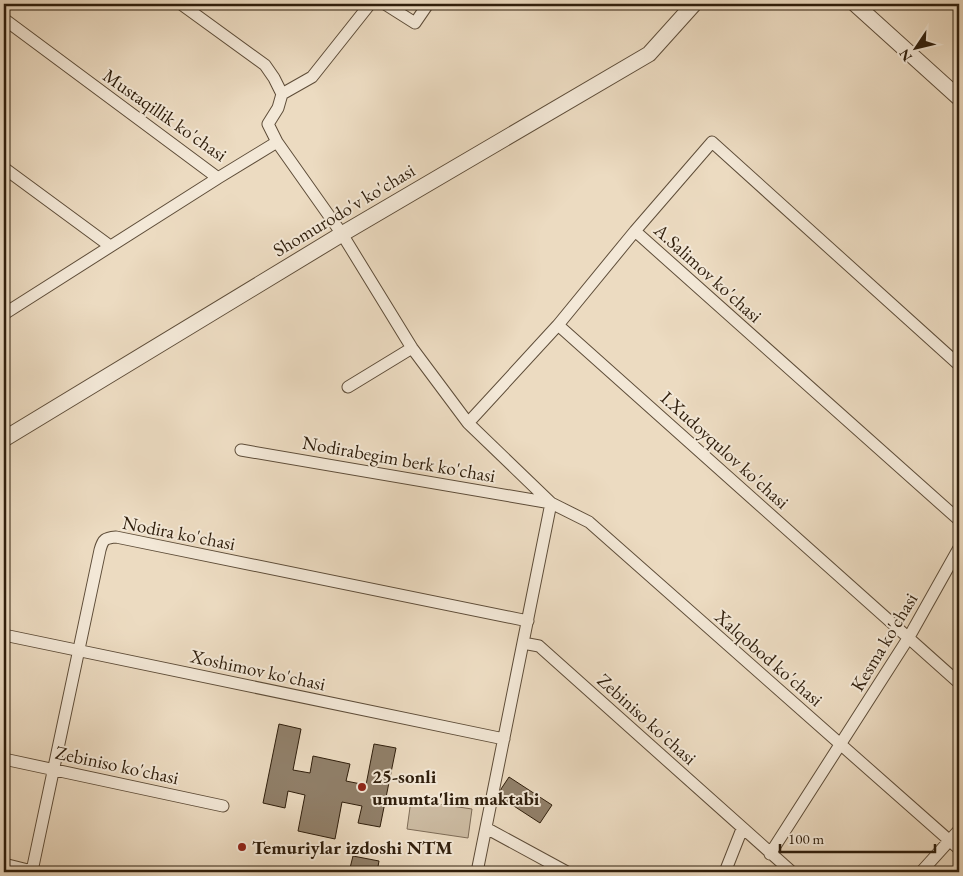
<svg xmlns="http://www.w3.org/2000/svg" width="963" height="876" font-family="'EB Garamond',serif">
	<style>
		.green { fill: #ccbba2; stroke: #7e6c57 }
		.building { fill: #91806a; stroke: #2f1e0c }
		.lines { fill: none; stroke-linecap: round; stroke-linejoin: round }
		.minor-casing { stroke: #5e4d39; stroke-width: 13 }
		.tertiary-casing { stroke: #5e4d39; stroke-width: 17 }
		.minor { stroke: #f3e8d7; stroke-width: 11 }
		.tertiary { stroke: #f3e8d7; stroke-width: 15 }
		.poi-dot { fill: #8f2418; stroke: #f3e8d7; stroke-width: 2 }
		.labels { text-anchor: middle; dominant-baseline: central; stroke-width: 4; stroke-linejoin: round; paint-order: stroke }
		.street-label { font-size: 19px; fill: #2f1e0c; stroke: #f3e8d7 }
		.poi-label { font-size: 19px; font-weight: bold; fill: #2f1e0c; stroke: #f3e8d7; text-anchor: start }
	</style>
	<rect width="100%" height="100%" fill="#ecdbc1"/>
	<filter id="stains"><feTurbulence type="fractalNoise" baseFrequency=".004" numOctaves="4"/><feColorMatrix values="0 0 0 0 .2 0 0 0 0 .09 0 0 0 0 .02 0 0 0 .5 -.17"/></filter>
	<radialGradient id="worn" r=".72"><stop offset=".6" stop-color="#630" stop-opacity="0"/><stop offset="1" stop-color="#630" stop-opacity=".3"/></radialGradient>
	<path class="green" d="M411,800L472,809L468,838L407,829Z"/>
	<path class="building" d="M279,724L301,729L293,770L310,773L313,756L350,764L346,781L366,785L374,744L396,748L380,827L358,823L362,806L342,802L335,839L298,831L305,795L288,791L285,808L263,803Z
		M509,777L552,805L540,823L500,797L501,789Z
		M353,856L379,861L377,872H349Z"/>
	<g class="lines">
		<g class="minor-casing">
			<path id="minor" d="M181,4L265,65L274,78L282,94
				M385,4L415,23L428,4
				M4,19L218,178L277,142L342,234L412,348L468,423
				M277,142L268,124L278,108L282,94L312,77L370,4
				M4,168L110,246
				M635,231L558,325L959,683
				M4,314L218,178
				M959,365L712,142L635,231L959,520
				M348,387L412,348
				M241,450L551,503L589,522L959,849
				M551,503L468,423L558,325
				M4,635L504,739
				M523,643L539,646L792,872
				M4,759L223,806
				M486,828L567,872
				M770,854L909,637L959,548
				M4,864L32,871
				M38,872L32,871L100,550C103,539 105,538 116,537L528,621
				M477,872L551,503
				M725,872L742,829
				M921,872L959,830"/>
		</g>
		<g class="tertiary-casing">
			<path id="tertiary" d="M855,4L959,98
				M4,439L342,234L649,54L694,4"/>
		</g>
		<use href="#minor" class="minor"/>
		<use href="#tertiary" class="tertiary"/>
	</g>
	<g class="poi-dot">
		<circle cx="362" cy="787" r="5"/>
		<circle cx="242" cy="847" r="5"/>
	</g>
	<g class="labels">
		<g class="street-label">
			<text transform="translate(165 115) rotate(35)">Mustaqillik ko'chasi</text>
			<text transform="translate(344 210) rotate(-31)">Shomurodo'v ko'chasi</text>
			<text transform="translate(708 273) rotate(42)">A.Salimov ko'chasi</text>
			<text transform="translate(725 450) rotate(42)">I.Xudoyqulov ko'chasi</text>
			<text transform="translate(399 459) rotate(10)">Nodirabegim berk ko'chasi</text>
			<text transform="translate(179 533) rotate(11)">Nodira ko'chasi</text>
			<text transform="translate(884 642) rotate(-59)">Kesma ko'chasi</text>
			<text transform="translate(769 658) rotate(41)">Xalqobod ko'chasi</text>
			<text transform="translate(258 670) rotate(12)">Xoshimov ko'chasi</text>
			<text transform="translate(647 719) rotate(42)">Zebiniso ko'chasi</text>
			<text transform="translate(117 765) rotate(12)">Zebiniso ko'chasi</text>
		</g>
		<g class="poi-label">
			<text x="372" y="776">25-sonli<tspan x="372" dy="22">umumta'lim maktabi</tspan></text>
			<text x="252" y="847">Temuriylar izdoshi NTM</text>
		</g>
	</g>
	<rect width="963" height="876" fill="none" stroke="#ecdbc1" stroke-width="20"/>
	<rect x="5" y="5" width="953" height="866" fill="none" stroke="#2f1e0c" stroke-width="2.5"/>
	<rect x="10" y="10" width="943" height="856" fill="none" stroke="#2f1e0c"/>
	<g transform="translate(916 48) rotate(235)" stroke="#f3e8d7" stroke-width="4" paint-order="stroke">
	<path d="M0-4L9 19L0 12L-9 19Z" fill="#2f1e0c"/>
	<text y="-8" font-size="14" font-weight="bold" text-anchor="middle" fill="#2f1e0c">N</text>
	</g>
	<path d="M780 844v8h155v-8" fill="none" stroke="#2f1e0c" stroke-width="2.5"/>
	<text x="788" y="844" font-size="15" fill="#2f1e0c" stroke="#f3e8d7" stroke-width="4" paint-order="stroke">100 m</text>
	<rect width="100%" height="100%" filter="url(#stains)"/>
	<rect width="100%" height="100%" fill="url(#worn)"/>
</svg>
